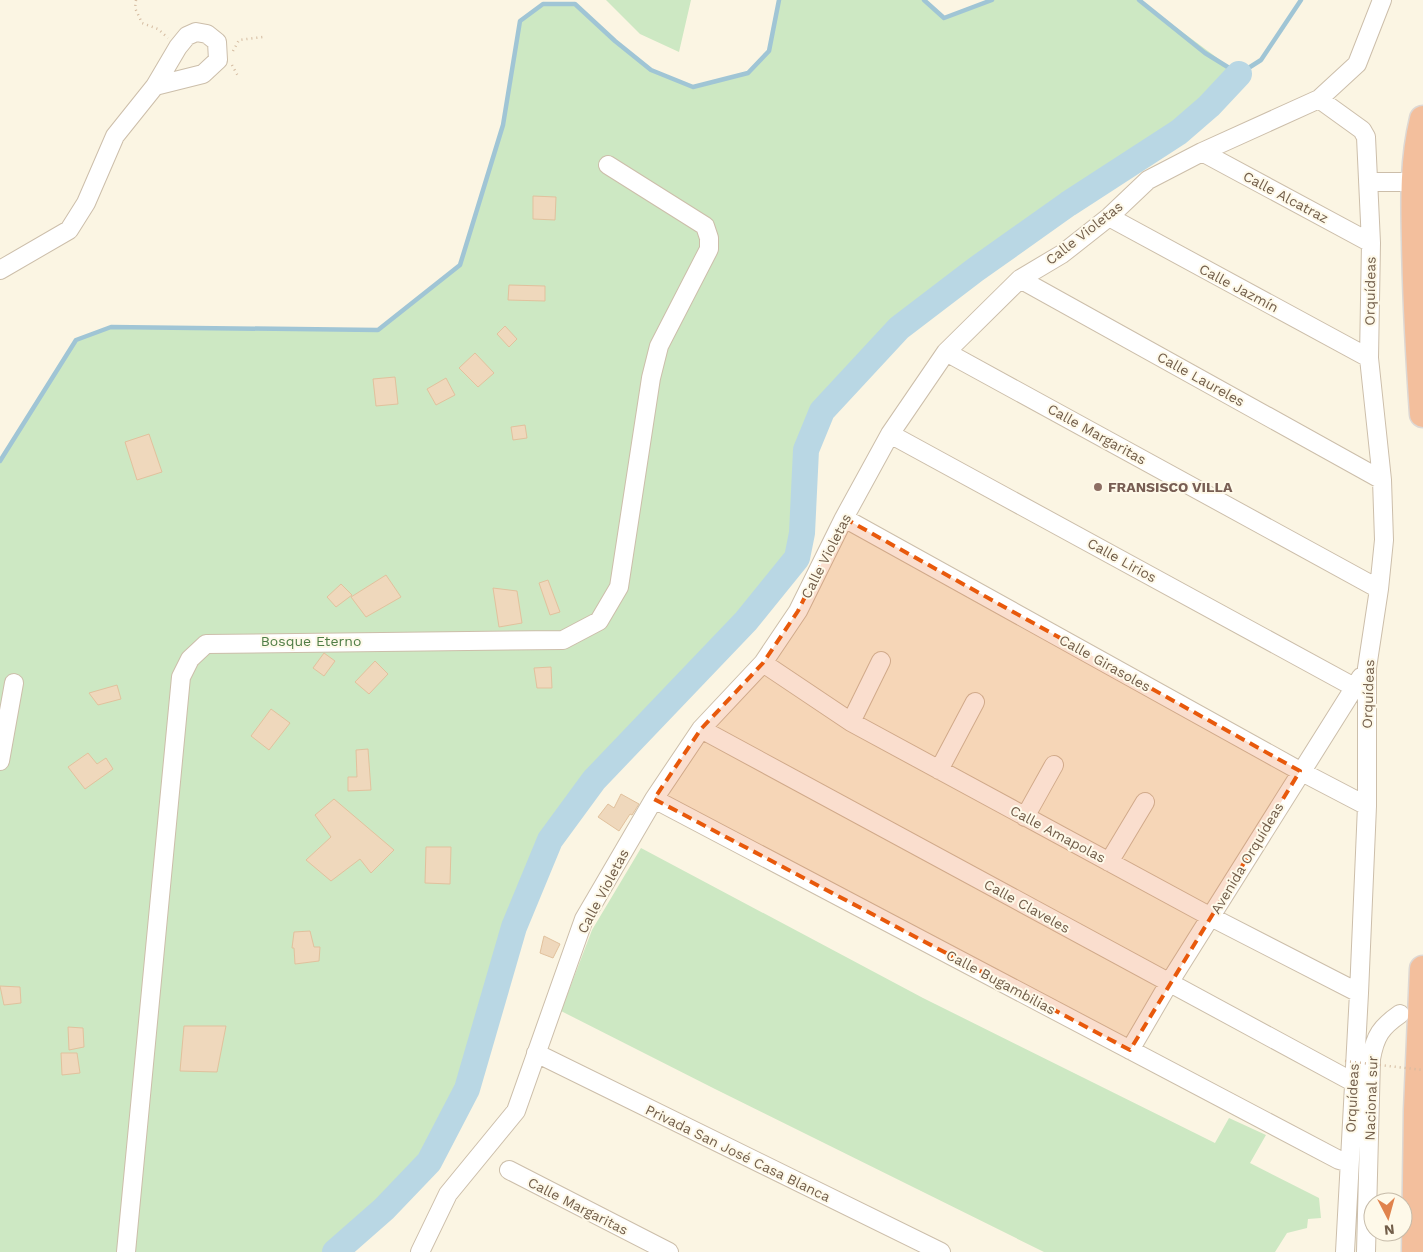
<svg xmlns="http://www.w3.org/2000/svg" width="1423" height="1252" font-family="'Work Sans',sans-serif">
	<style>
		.green { fill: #cde8c3 }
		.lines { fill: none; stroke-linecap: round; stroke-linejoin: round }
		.stream { stroke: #a0c5d5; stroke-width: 4.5 }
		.river { stroke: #b9d7e4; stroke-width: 26 }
		.building { fill: #efd8bc; stroke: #e1c19d }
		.minor-casing { stroke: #ccbeaa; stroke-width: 20 }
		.highway-casing { stroke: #ddd8d4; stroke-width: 29 }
		.path { stroke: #d4bba0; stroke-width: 2.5; stroke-dasharray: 1 4; stroke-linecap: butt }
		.minor { stroke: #fff; stroke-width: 18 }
		.highway { stroke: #f3bf9d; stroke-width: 26 }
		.path-bridge { stroke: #d4bba0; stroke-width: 2.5; stroke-dasharray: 1 4; stroke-linecap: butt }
		.marked { fill: #e8590c; fill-opacity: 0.2; stroke: #e8590c; stroke-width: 4; stroke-dasharray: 10 6; stroke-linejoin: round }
		.education-dot { fill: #8d6e63; stroke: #fef9e9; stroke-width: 2 }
		.labels { text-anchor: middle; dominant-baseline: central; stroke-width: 4; stroke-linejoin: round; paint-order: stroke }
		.street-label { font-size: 14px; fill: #725e4a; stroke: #fef9e9 }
		.education-label { font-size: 14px; font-weight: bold; fill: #785e54; stroke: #fef9e9; text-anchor: start }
		.park-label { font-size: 14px; fill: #4f7d46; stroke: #fef9e9 }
	</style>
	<rect width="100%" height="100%" fill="#fbf5e3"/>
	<path class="green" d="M606,0H691L679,52L640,34Z
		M779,0H924L944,18L992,0H1139L1239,74L1209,106L1179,132L1068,204L975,270L899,328L822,411L806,450L802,533L797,558L746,621L594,780L550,840L514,927L467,1089L429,1162L384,1209L335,1252H0V461L76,340L111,327L378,330L460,265L502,125L520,21L543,4H575L615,41L651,70L693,87L748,73L769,51Z
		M641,848L923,998L1215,1143L1229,1118L1266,1135L1250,1163L1319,1198L1321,1218L1308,1219L1307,1228L1287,1233L1275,1252H1044L715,1089L561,1011L592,930Z"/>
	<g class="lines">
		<path class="stream" d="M924,0L944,18L992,0
			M1139,0L1205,53L1239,74L1261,60L1301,0
			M0,461L76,340L111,327L378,330L460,265L503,125L520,21L543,4H575L615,41L651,70L693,87L748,73L769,51L779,0"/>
		<path class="river" d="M335,1252L384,1209L429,1162L467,1089L514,927L550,840L594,780L746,621L797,558L802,533L806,450L822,411L899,328L975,270L1068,204L1179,132L1209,106L1239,74"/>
	</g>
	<path class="building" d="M533,196L556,197L555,220L533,219Z
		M509,285L545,286V301L508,300Z
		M505,326L517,339L509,347L497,334Z
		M475,353L494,373L478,387L459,368Z
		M395,377L398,404L376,406L373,379Z
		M446,378L455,395L436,405L427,389Z
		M525,425L527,438L513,440L511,427Z
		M149,434L162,472L137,480L125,442Z
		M386,575L401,597L366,617L351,597Z
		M548,580L560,612L550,615L539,583Z
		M341,584L352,595L336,607L327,597Z
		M493,588L517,591L522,623L499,627Z
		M324,653L335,661L324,676L313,668Z
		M375,661L388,674L369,694L355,682Z
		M551,667L552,688H537L534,668Z
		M117,685L121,699L98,705L89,693Z
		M271,709L290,723L269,750L251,736Z
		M368,749L371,790L348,791V777H357L356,750Z
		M88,753L97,764L106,758L113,769L85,789L68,767Z
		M621,794L639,804L632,815L630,814L619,831L598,817L608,804L614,808Z
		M334,799L394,850L371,873L360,859L331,881L306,860L331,837L315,815Z
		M426,847H451L450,884L425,883Z
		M310,931L314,947H320L319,961L295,964L294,948H292L294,932Z
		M544,936L560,944L553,958L540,953Z
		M0,986L20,987L21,1003L4,1005Z
		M184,1026H226L217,1072L180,1071Z
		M68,1027L83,1028L84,1047L69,1050Z
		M61,1053H77L80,1073L62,1075Z"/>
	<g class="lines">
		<g class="minor-casing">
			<path id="minor" d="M1319,99L1362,130L1366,137L1371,243L1369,358L1382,480L1384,540L1379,589L1367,668V806L1359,993L1345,1252
				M1202,152L1371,243
				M1368,182H1414
				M1109,217L1369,358
				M0,270L69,230L86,203L115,136L155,86L178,47L187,36L196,32L207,34L217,42L218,60L203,74L155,86
				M1020,279L1382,480
				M946,352L1379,589
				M890,434L1354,687
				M844,518L1300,771L1367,806
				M763,663L851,722L1211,917L1359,993
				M851,722L881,661
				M701,729L1353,1082
				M0,761L14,683
				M939,770L975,702
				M654,799L1339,1160L1349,1163
				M1025,817L1054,765
				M1109,862L1145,802
				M1130,1050L1169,983L1361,677
				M536,1053L941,1252
				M509,1170L669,1252
				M126,1252L181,677L190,659L206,644L563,640L599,621L619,587L651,378L659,346L709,249V238L705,226L608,165
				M420,1252L448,1194L516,1111L584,919L654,799L701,729L763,663L798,611L844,518L890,434L946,352L1020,279L1062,254L1109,217L1148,180L1202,152L1319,99L1357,64L1382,0
				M1366,1252L1371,1059C1375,1036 1381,1027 1400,1014"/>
		</g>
		<g class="highway-casing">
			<path id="highway" d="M1423,119C1413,160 1414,200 1415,241C1416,299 1419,357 1423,414
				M1415,1252L1417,1110L1423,969"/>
		</g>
		<path class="path" d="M136,0L135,8L142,23L158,29L168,38
			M233,51L239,40L263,37
			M232,65L239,78"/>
		<use href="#minor" class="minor"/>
		<use href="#highway" class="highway"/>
		<path class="path-bridge" d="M1345,1061L1423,1070"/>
	</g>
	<path class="marked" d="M844,518L1300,771L1130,1050L654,799L701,729L763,663L798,611Z"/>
	<circle class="education-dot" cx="1098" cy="487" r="5"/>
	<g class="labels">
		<g class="street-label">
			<text transform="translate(1286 197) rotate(28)">Calle Alcatraz</text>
			<text transform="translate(1084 233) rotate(-38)">Calle Violetas</text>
			<text transform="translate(1239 288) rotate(28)">Calle Jazmín</text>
			<text transform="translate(1370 291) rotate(-89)">Orquídeas</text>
			<text transform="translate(1201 379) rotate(29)">Calle Laureles</text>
			<text transform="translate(1097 434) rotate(29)">Calle Margaritas</text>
			<text transform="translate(826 556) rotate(-63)">Calle Violetas</text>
			<text transform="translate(1122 560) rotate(29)">Calle Lirios</text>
			<text transform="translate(1105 663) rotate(29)">Calle Girasoles</text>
			<text transform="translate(1368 694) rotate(-88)">Orquídeas</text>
			<text transform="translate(1058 834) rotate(28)">Calle Amapolas</text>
			<text transform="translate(1247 858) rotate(-59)">Avenida Orquídeas</text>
			<text transform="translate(603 891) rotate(-62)">Calle Violetas</text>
			<text transform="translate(1027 906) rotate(29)">Calle Claveles</text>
			<text transform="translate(1001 982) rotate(28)">Calle Bugambilias</text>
			<text transform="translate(1352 1098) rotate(-87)">Orquídeas</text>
			<text transform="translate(1371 1098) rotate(-88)">Nacional sur</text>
			<text transform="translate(738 1153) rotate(26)">Privada San José Casa Blanca</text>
			<text transform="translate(578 1206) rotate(27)">Calle Margaritas</text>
		</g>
		<g class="education-label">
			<text x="1108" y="487">FRANSISCO VILLA</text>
		</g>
		<g class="park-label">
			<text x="311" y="641">Bosque Eterno</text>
		</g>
	</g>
	<g transform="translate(1388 1217) rotate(174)"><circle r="24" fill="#fef9e9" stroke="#c6bba9"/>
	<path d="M0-4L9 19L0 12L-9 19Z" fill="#e0834d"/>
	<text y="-8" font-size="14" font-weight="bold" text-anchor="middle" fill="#725e4a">N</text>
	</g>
</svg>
